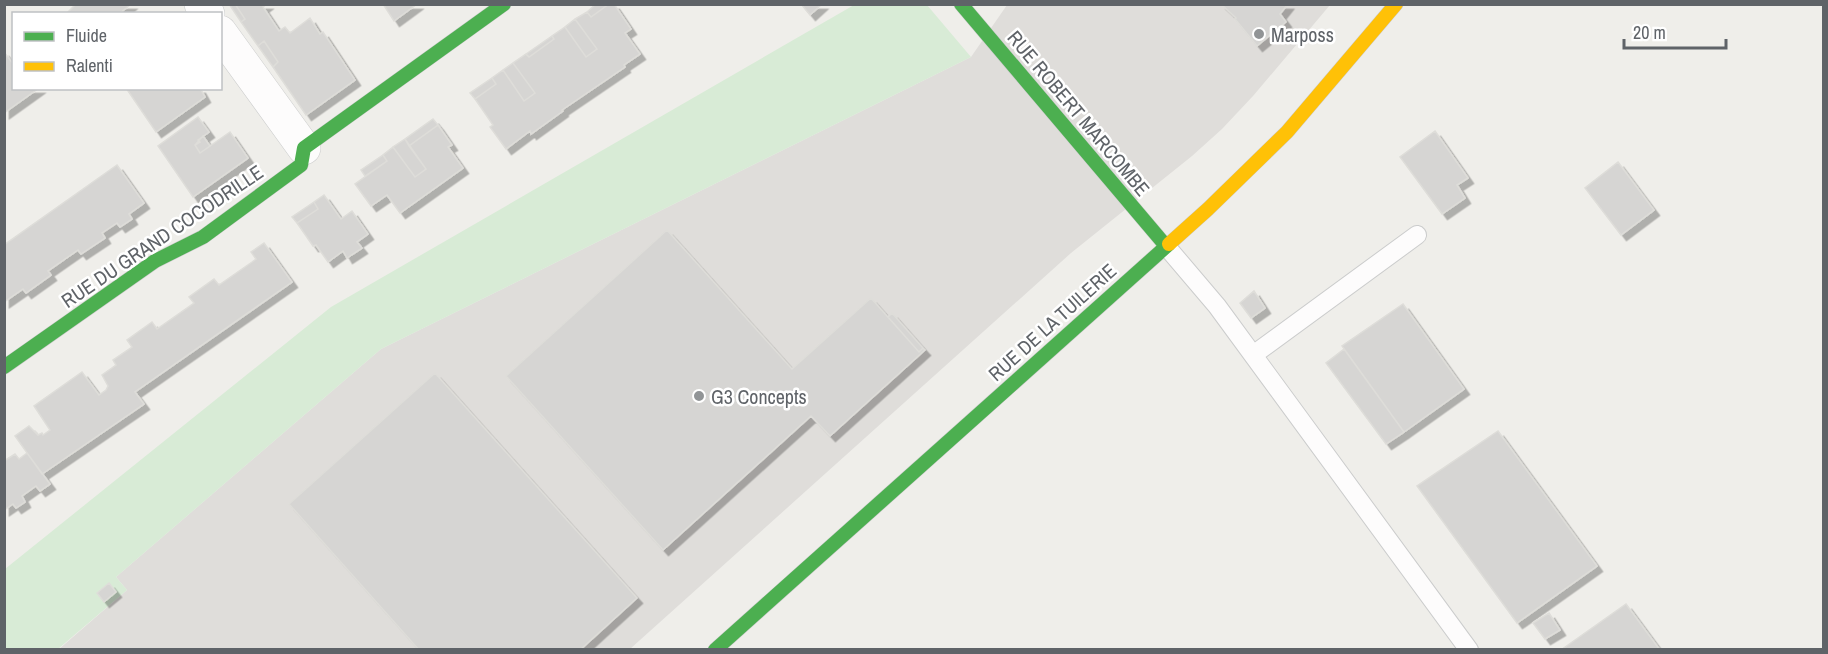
<svg xmlns="http://www.w3.org/2000/svg" width="1828" height="654" font-family="'Archivo Narrow',sans-serif">
	<style>
		.industrial { fill: #dfddda }
		.green { fill: #d8ebd6 }
		.building { fill: #d6d5d3; stroke: #deddd9; stroke-width: 1.5; filter: url(#shadow) }
		.lines { fill: none; stroke-linecap: round; stroke-linejoin: round }
		.lane-casing { stroke: #cbcccc; stroke-width: 20 }
		.street-casing { stroke: #cbcccc; stroke-width: 34 }
		.fast-casing { stroke: #cacacb; stroke-width: 15 }
		.slow-casing { stroke: #cacacb; stroke-width: 15 }
		.lane { stroke: #fdfcfc; stroke-width: 18 }
		.street { stroke: #fdfcfc; stroke-width: 33 }
		.fast { stroke: #4caf50; stroke-width: 14 }
		.slow { stroke: #ffc107; stroke-width: 14 }
		.poi-dot { fill: #919496; stroke: #fff; stroke-width: 2 }
		.labels { text-anchor: middle; dominant-baseline: central; stroke-width: 5; stroke-linejoin: round; paint-order: stroke }
		.poi-label { font-size: 20px; fill: #5f6368; stroke: #fff; text-anchor: start }
		.street-label { font-size: 20px; fill: #5f6368; stroke: #fff }
	</style>
	<defs>
		<filter id="shadow"><feDropShadow dx="5.5" dy="5.5" stdDeviation="0" flood-color="#0004"/></filter>
	</defs>
	<rect width="100%" height="100%" fill="#efeeea"/>
	<path class="industrial" d="M1007,5H1330L1253,96L1222,129L1192,156L1071,253L630,649L58,650L127,590L116,577L381,349L971,57Z"/>
	<path class="green" d="M854,5H927L971,57L381,349L116,577L127,590L58,649L5,650V569L331,307Z"/>
	<path class="building" d="M76,4H131L119,14H66Z
		M229,4H235L245,19L241,22Z
		M235,4H267L263,7L279,31L285,27L290,33L310,18L320,34L323,32L355,80L306,115L273,67L278,62L264,41L258,46L241,22L245,19Z
		M383,4H417L394,21Z
		M596,4H609L591,17L587,12Z
		M609,4H614L631,29L625,33L640,54L624,65L625,67L562,110L563,111L531,134L530,131L506,149L490,127L493,125L475,99L496,84L492,78L503,70L524,101L535,93L513,63L526,54L529,57L554,39L552,36L565,27L586,57L597,49L575,19L587,12L591,17Z
		M801,4H822L810,15Z
		M1221,4H1288L1280,14L1286,22L1257,46L1235,19L1236,18Z
		M575,19L597,49L586,57L565,27Z
		M552,36L554,39L529,57L526,54Z
		M264,41L278,62L273,67L258,46Z
		M4,52L14,65V88H39L4,113Z
		M513,63L535,93L524,101L503,70Z
		M492,78L496,84L475,99L470,93Z
		M126,88H200L205,97L156,132Z
		M198,117L209,132L198,140L200,142L195,145L200,153L230,132L248,158L193,197L158,146Z
		M433,119L438,125L409,146L405,139Z
		M438,125L452,145L448,147L463,168L400,213L387,195L371,206L355,184L387,161L383,155L393,147L415,177L426,169L409,146Z
		M1435,131L1468,178L1457,185L1465,198L1442,214L1400,157Z
		M203,136L210,146L200,153L195,145Z
		M405,139L426,169L415,177L393,147Z
		M383,155L387,161L365,176L361,170Z
		M1618,162L1654,210L1621,235L1585,188Z
		M117,165L144,203L129,214L132,219L120,227L117,223L102,233L105,238L81,254L78,250L48,271L51,275L26,293L23,289L4,302V245Z
		M324,195L341,219L352,211L368,234L357,242L362,248L347,258L343,251L328,262L316,245L313,246L297,223L318,209L314,202Z
		M314,202L318,209L297,223L292,217Z
		M667,230L792,369L871,298L919,352L923,348L925,350L830,436L811,416L663,550L506,376Z
		M264,243L292,282L135,392L144,404L42,474L15,436L29,426L38,435L42,433L43,435L50,430L34,406L82,372L99,395L106,390L108,386L102,375L116,365L113,360L132,347L127,340L152,322L157,329L194,303L189,297L214,279L219,285L252,262L256,259L251,252Z
		M1254,291L1265,308L1251,318L1240,303Z
		M1403,304L1464,389L1404,432L1342,346Z
		M892,313L923,348L919,352L888,317Z
		M1344,349L1404,432L1386,444L1326,363Z
		M435,373L637,598L580,650H419L289,504Z
		M1498,431L1597,566L1517,623L1417,486Z
		M27,453L50,484L40,491L36,486L22,496L25,502L16,508L13,504L4,510V461L15,454L19,459Z
		M109,583L116,592L104,602L97,593Z
		M1626,604L1660,650H1561Z
		M1549,613L1560,630L1545,639L1533,623Z"/>
	<g class="lines">
		<g class="lane-casing">
			<path id="lane" d="M1166,246L1217,306L1469,650
				M1253,355L1417,235"/>
		</g>
		<g class="street-casing">
			<path id="street" d="M201,4L208,14
				M220,32L304,148"/>
		</g>
		<g class="fast-casing">
			<path id="fast" d="M961,4L1166,246
				M4,367L155,261L203,237L301,165L304,148L504,4
				M715,650L1169,244"/>
		</g>
		<g class="slow-casing">
			<path id="slow" d="M1169,244L1208,209L1287,132L1396,4"/>
		</g>
		<use href="#lane" class="lane"/>
		<use href="#street" class="street"/>
		<use href="#fast" class="fast"/>
		<use href="#slow" class="slow"/>
	</g>
	<g class="poi-dot">
		<circle cx="1259" cy="34" r="6"/>
		<circle cx="699" cy="396" r="6"/>
	</g>
	<g class="labels">
		<g class="poi-label">
			<text x="1271" y="34">Marposs</text>
			<text x="711" y="396">G3 Concepts</text>
		</g>
		<g class="street-label">
			<text transform="translate(1079 113) rotate(50)">RUE ROBERT MARCOMBE</text>
			<text transform="translate(162 236) rotate(-34)">RUE DU GRAND COCODRILLE</text>
			<text transform="translate(1052 322) rotate(-42)">RUE DE LA TUILERIE</text>
		</g>
	</g>
	<rect width="1828" height="654" fill="none" stroke="#5f6368" stroke-width="12"/>
	<rect x="12" y="12" width="210" height="78" fill="#ffffff" stroke="#bfc1c3" stroke-width="1.5"/>
	<rect x="24" y="32" width="30" height="9" fill="#4caf50" stroke="#bfc1c3" stroke-width="1.5"/>
	<text x="66" y="42" font-size="18" fill="#5f6368">Fluide</text>
	<rect x="24" y="62" width="30" height="9" fill="#ffc107" stroke="#bfc1c3" stroke-width="1.5"/>
	<text x="66" y="72" font-size="18" fill="#5f6368">Ralenti</text>
	<path d="M1624 39v9h102v-9" fill="none" stroke="#5f6368" stroke-width="3"/>
	<text x="1633" y="39" font-size="18" fill="#5f6368" stroke="#ffffff" stroke-width="4.5" paint-order="stroke">20 m</text>
</svg>
